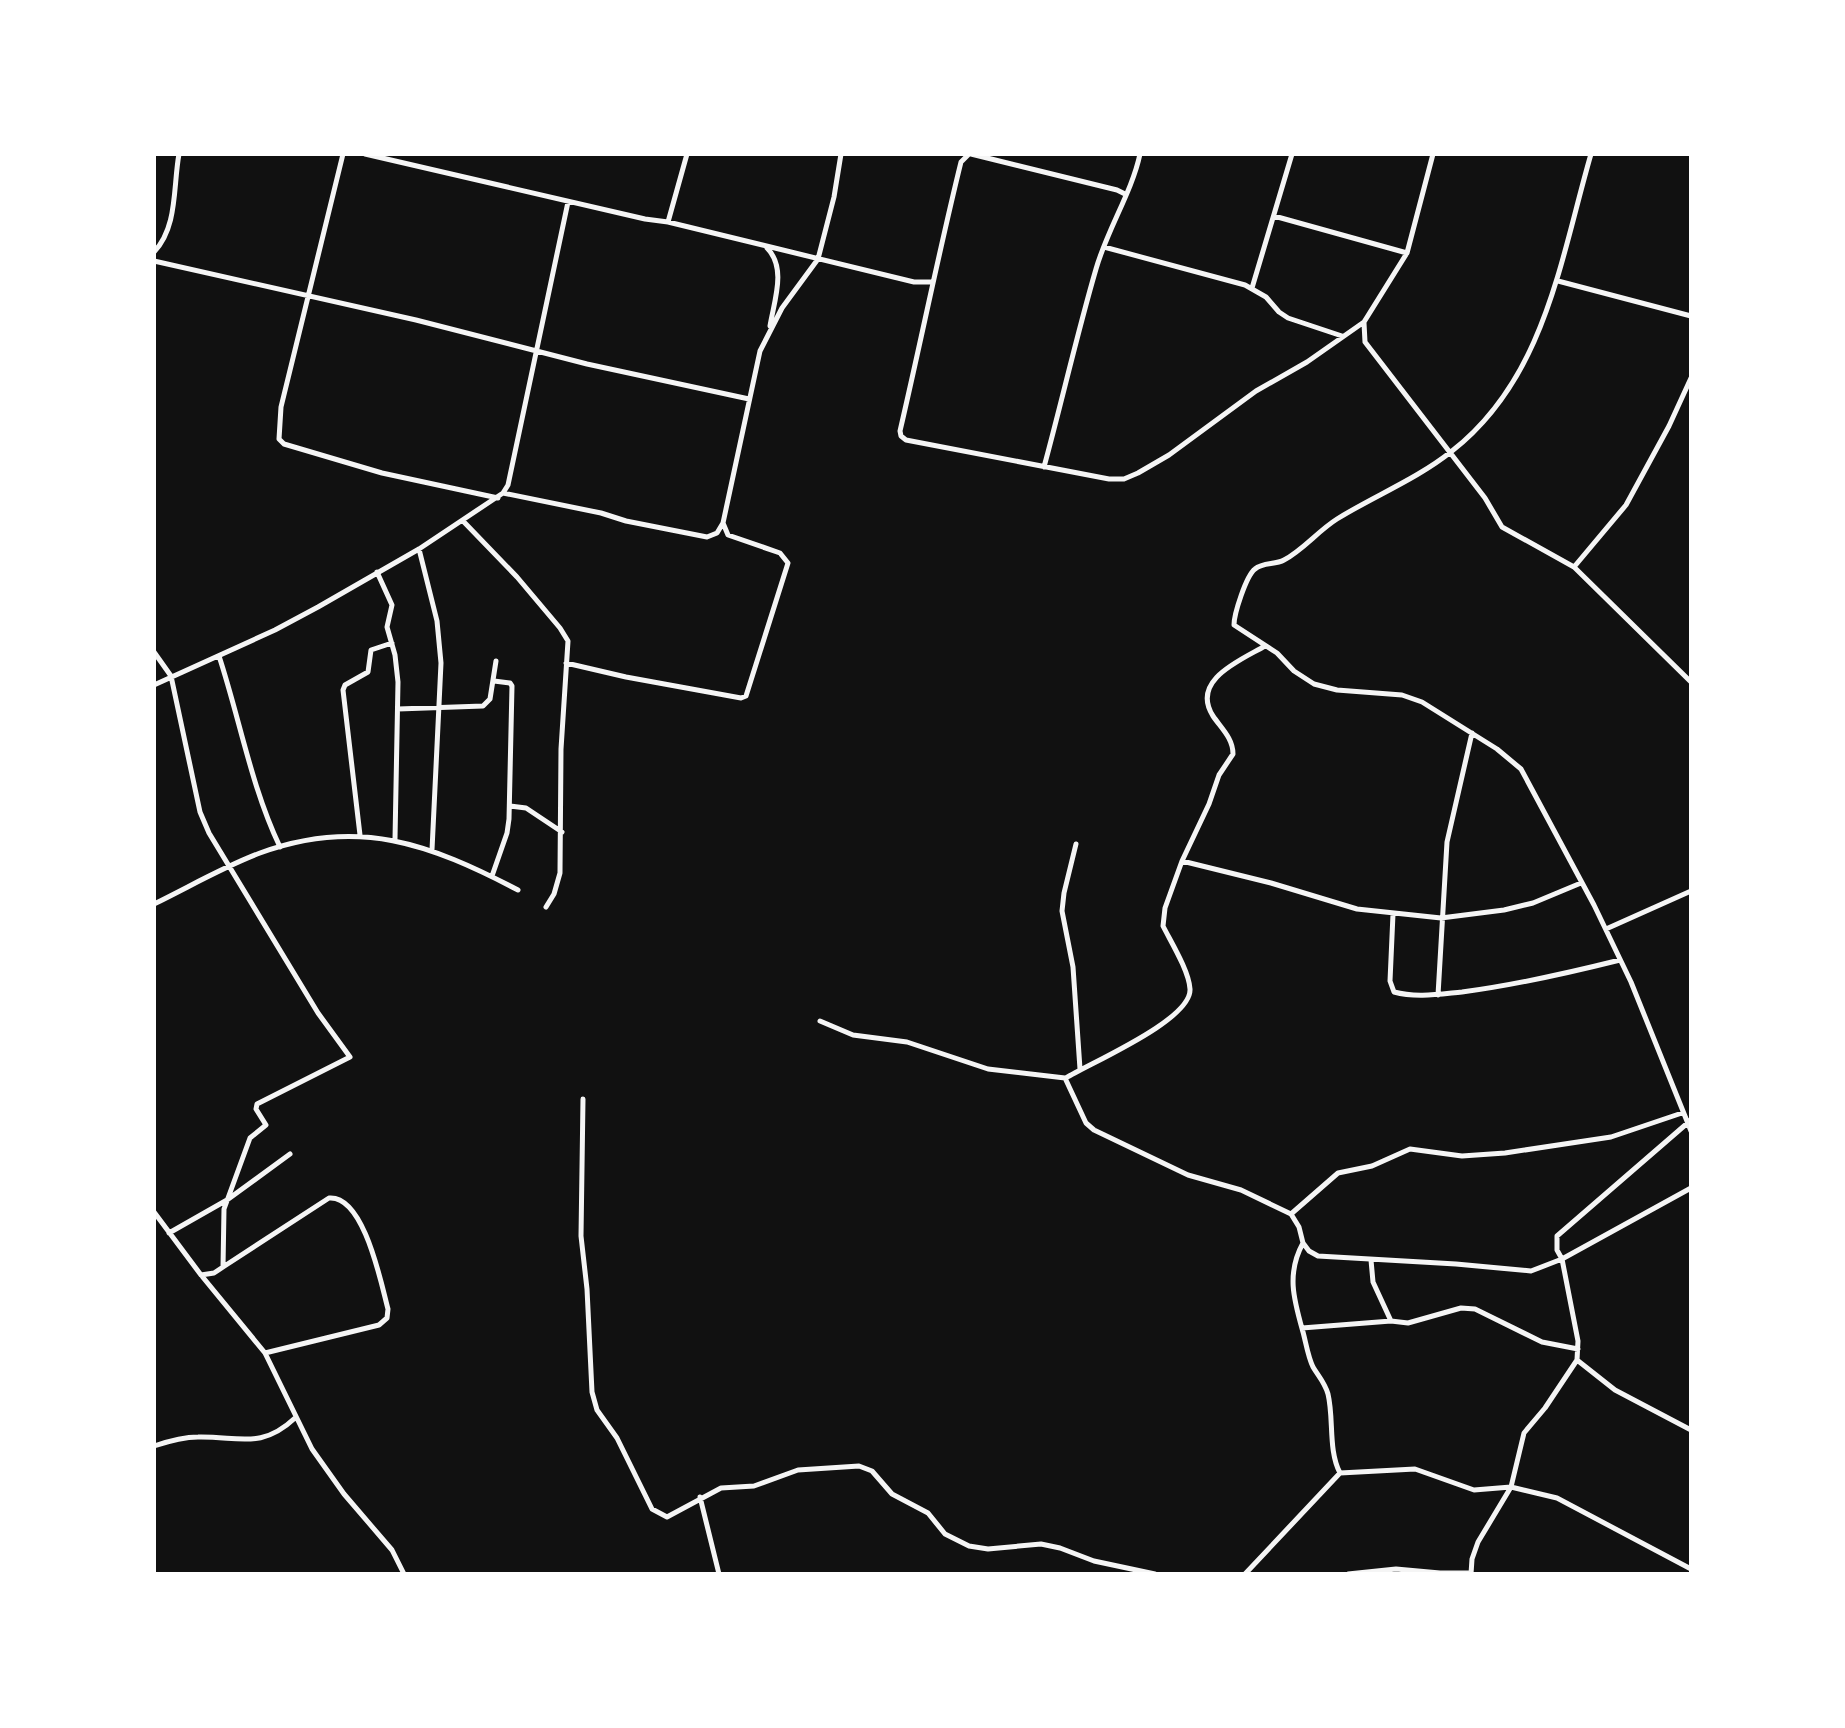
<svg xmlns="http://www.w3.org/2000/svg" width="1845" height="1728" font-family="Lato,sans-serif">
	<style>
		.lines { fill: none; stroke-linecap: round; stroke-linejoin: round }
		.minor { stroke: #f5f5f5; stroke-width: 5 }
	</style>
	<rect width="100%" height="100%" fill="#111"/>
	<g class="lines">
		<path class="minor" d="M343,154L281,407L279,439L284,444L382,473L498,498
			M365,154L645,219L668,222L914,282H931
			M969,154L961,162C939,251 921,341 900,431L901,436L906,440L1109,479H1124L1138,473L1169,455L1256,391L1307,362L1364,322L1407,253L1433,154
			M971,154L1117,190L1125,194
			M1591,154C1560,261 1545,378 1452,451C1417,479 1374,496 1337,519C1318,531 1303,550 1284,560C1275,565 1263,562 1255,569C1246,576 1234,614 1234,625L1277,653L1294,671L1314,684L1337,690L1402,695L1422,702L1497,749L1521,769L1594,905L1631,982L1691,1131
			M1274,216L1407,253
			M668,222L687,154
			M1104,247L1245,285L1266,297L1279,312L1288,318L1342,336
			M767,248C787,268 774,301 770,326
			M154,252C178,227 173,186 179,154
			M154,261L416,320L587,364L749,399
			M1558,281L1691,316
			M1252,288L1292,154
			M1364,323L1365,342L1485,498L1502,527L1574,567L1691,682
			M1044,467C1062,401 1077,334 1096,269C1107,230 1132,192 1140,154
			M503,493L601,513L626,521L707,537L717,533L723,523L760,351L782,308L818,259L834,197L841,154
			M463,521L517,577L560,628L568,641L561,749L560,873L554,894L546,907
			M419,549L437,621L441,663L432,850
			M1574,567L1626,505L1669,426L1691,378
			M377,572L392,605L387,627L395,655L398,682L395,839
			M154,652L171,676L200,812L209,833L318,1013L350,1057L257,1104L256,1109L266,1125L250,1138L224,1209L223,1267L214,1273L201,1275
			M219,656C240,720 251,786 280,847
			M566,663L626,677L741,698L746,696L788,563L780,553L728,535L723,523
			M154,685L275,630L318,607L419,549L503,493L508,485L568,202
			M398,709L483,706L490,699L496,661
			M510,806L526,808L562,832
			M360,835L343,690L345,685L368,672L371,650L392,643
			M1076,844L1064,893L1062,911L1073,967L1080,1069
			M1182,861L1271,883L1357,909L1441,918L1504,910L1533,903L1581,883
			M492,876L507,833L509,819L512,686L510,683L494,681
			M154,904C189,887 223,867 260,853C358,817 430,844 518,890
			M1393,914L1390,981L1394,992C1416,998 1440,994 1462,992C1516,985 1568,973 1620,960
			M1606,929L1691,891
			M1438,995L1447,842L1472,733
			M820,1021L853,1035L907,1042L988,1069L1065,1078L1086,1123L1094,1130L1188,1175L1241,1190L1291,1214L1299,1227L1303,1243L1309,1251L1318,1256L1456,1264L1531,1271L1562,1259L1691,1188
			M1066,1078C1090,1063 1192,1020 1190,989C1189,971 1171,942 1163,926L1165,908L1182,861L1209,804L1219,775L1233,754C1233,738 1221,728 1213,716C1190,680 1241,660 1265,646
			M583,1099L581,1236L587,1289L592,1392L597,1410L617,1438L652,1509L667,1517L721,1488L754,1486L798,1470L859,1466L872,1471L892,1494L928,1513L945,1534L969,1546L988,1549L1041,1544L1060,1548L1094,1561L1155,1574
			M154,1212L201,1275L265,1353L312,1449L344,1494L392,1550L404,1574
			M1291,1214L1338,1173L1372,1166L1410,1149L1462,1156L1505,1153L1611,1137L1682,1113
			M169,1233L227,1200L290,1154
			M1303,1243C1286,1274 1294,1300 1303,1332C1306,1343 1308,1357 1313,1367C1319,1377 1325,1383 1328,1394C1334,1419 1328,1450 1340,1473L1415,1469L1474,1490L1511,1487L1557,1498L1691,1569
			M1371,1260L1373,1282L1391,1321L1408,1323L1461,1308L1475,1309L1542,1342L1578,1349
			M223,1267L329,1198C364,1195 381,1283 388,1309L387,1318L379,1325L265,1353
			M1302,1328L1391,1321
			M1577,1360L1615,1390L1691,1430
			M154,1446C169,1441 183,1437 198,1437C239,1436 261,1450 295,1418
			M700,1497L719,1574
			M1245,1574L1340,1473
			M1348,1574L1396,1569L1440,1573H1471
			M1471,1574L1472,1559L1478,1542L1511,1487L1524,1433L1545,1408L1577,1360L1578,1341L1562,1259L1557,1250V1236L1691,1120"/>
	</g>
	<rect width="1845" height="1728" fill="none" stroke="#ffffff" stroke-width="312"/>
</svg>
